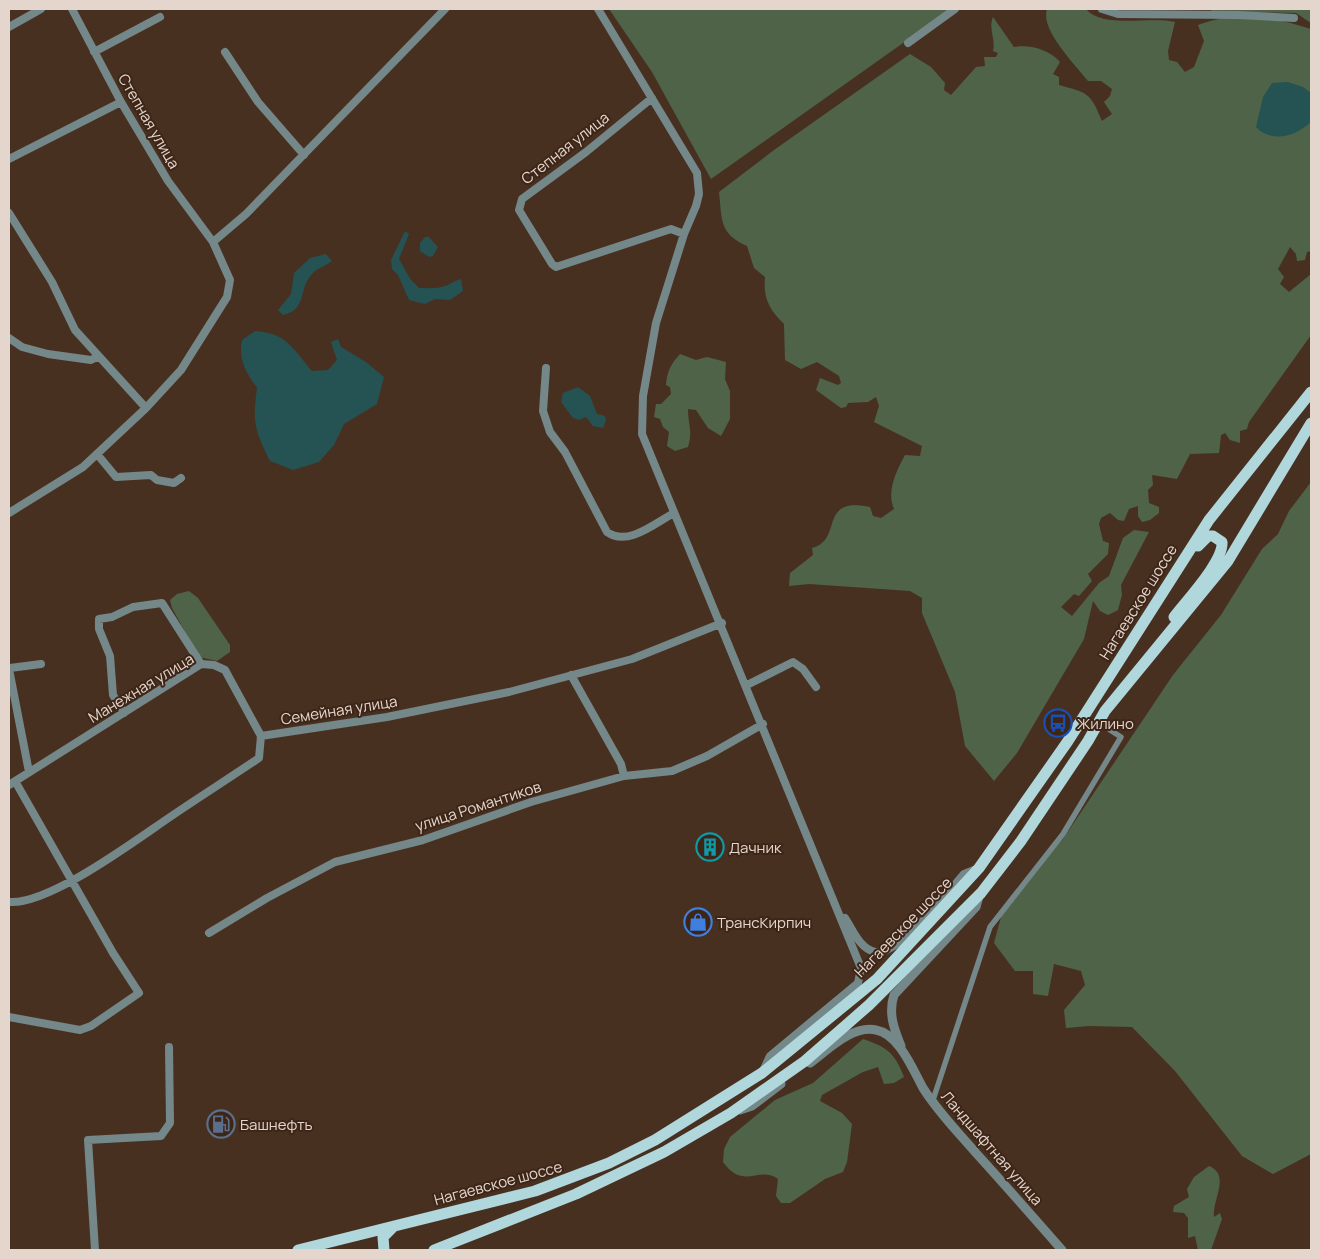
<svg xmlns="http://www.w3.org/2000/svg" width="1320" height="1259" font-family="Manrope,sans-serif">
	<style>
		.green { fill: #4f6348 }
		.water { fill: #255252 }
		.lines { fill: none; stroke-linecap: round; stroke-linejoin: round }
		.pedestrian { stroke: #748789; stroke-width: 5.5 }
		.minor { stroke: #748789; stroke-width: 8 }
		.tertiary { stroke: #748789; stroke-width: 9 }
		.primary { stroke: #b0d7dc; stroke-width: 11 }
		.labels { text-anchor: middle; dominant-baseline: central; stroke-width: 4; stroke-linejoin: round; paint-order: stroke }
		.street-label { font-size: 15px; fill: #e5d6cd; stroke: #3d2617 }
		.poi-label { font-size: 15px; fill: #e5d6cd; stroke: #3d2617; text-anchor: start }
	</style>
	<rect width="100%" height="100%" fill="#483021"/>
	<path class="green" d="M609,9H951L711,179L652,72Z
		M1047,9H1086C1102,29 1151,16 1175,22L1168,51L1169,60L1177,62L1185,72L1194,67L1204,41L1198,25C1236,10 1274,17 1311,29V251L1307,252L1305,260L1297,261L1296,254L1290,247L1278,269L1284,277L1280,284L1289,292L1311,274V335L1249,422L1247,429L1240,431V443L1230,440L1225,433L1221,435L1219,453L1190,454L1177,479L1152,475L1153,485L1148,490L1149,503L1159,507V513L1150,520L1142,522L1138,516V506L1129,509L1124,521L1118,520L1110,513L1101,518L1099,524L1103,541L1109,543L1108,554L1088,574L1092,581L1079,596L1074,594L1061,607L1072,616L1099,583L1109,576L1123,538L1134,530L1149,532L1121,585L1122,595L1118,610L1108,615L1100,611L1093,601L1084,639L1017,753L994,781L965,746L955,692L922,613V598L910,591L809,584L789,586L790,573L813,555L812,548C844,540 817,496 870,507L873,516L881,518L894,509C886,491 897,470 905,455L920,456L922,446L874,422L879,406L876,397L868,402L848,403L846,407L841,408L816,390L820,378L838,385L841,383L839,376L817,362L801,369L785,360L784,324C769,309 763,298 765,277L754,268L747,246C719,234 722,219 719,192L774,150L910,54L931,67L945,83L944,90L951,95L976,67L985,66L984,57H996L998,53L993,51C996,39 988,29 993,17L1014,47C1030,44 1050,50 1060,62L1053,74L1059,77V85C1088,93 1090,92 1102,121L1112,114L1104,102L1110,96L1112,89L1101,81H1088C1075,64 1040,30 1047,9Z
		M1212,9H1311V23L1296,13L1211,11Z
		M680,354L696,360L707,357L726,362L725,379L730,391V419L721,436L708,428L696,410L688,409C688,425 693,431 688,447L675,451L667,446L669,432L663,427L660,419L654,417L656,404H661L671,394L670,387L666,385C667,371 671,364 680,354Z
		M1311,482V1154L1273,1174L1242,1156L1175,1071L1132,1027L1089,1026L1066,1028L1064,1010L1085,985L1081,971L1054,964L1048,996L1033,994V971H1015L994,943L1001,917L1025,878L1063,839L1173,675L1221,615L1262,549L1278,534L1289,511Z
		M189,591L198,598L230,645V652L217,661L199,657L172,608L170,600L177,594Z
		M863,1039C887,1047 895,1053 904,1077L894,1083L884,1084L878,1067L863,1072L822,1095L820,1101L842,1113L852,1124L847,1162L843,1172L825,1179L790,1203H781L776,1196L778,1179C759,1165 744,1191 723,1162L724,1149L730,1137L775,1100L813,1083Z
		M1209,1166C1231,1175 1212,1200 1214,1217L1220,1213L1222,1219L1211,1250H1198L1195,1236L1188,1238V1218L1184,1213L1173,1212L1174,1206L1189,1197L1187,1189L1194,1177Z"/>
	<path class="water" d="M1288,82L1303,87L1311,93V122C1296,136 1272,144 1256,127L1263,97L1272,83Z
		M405,231L409,234L399,259L411,280L419,288C427,288 438,289 445,286C451,284 454,281 461,279L463,291L450,300L435,299L425,304L409,300L398,275L392,269L391,260Z
		M425,237H429L438,247L433,256L429,257L420,251V243Z
		M326,254L332,261C326,266 317,268 312,274C297,291 308,309 283,315L278,310L291,294L294,273L310,258Z
		M255,331C287,333 293,349 312,371L328,370L337,360L331,342L338,339L341,347L366,362L384,377L377,404L344,424L334,445L319,462L293,470L270,461C255,430 252,423 257,388C246,372 238,360 242,340Z
		M578,387L590,396L597,414L605,416L606,420L603,428L593,426L586,417L579,420L573,418L561,402L563,393Z"/>
	<g class="lines">
		<path class="pedestrian" d="M932,1103L990,927L1063,834L1121,737L1110,730"/>
		<path class="minor" d="M598,9L697,173L699,194L696,206L684,234L656,323L643,396L642,434L861,968L858,983L770,1056L764,1069
			M1102,9L1118,14L1238,15L1294,18
			M9,27L41,9
			M908,43L955,9
			M94,52L160,17
			M225,52L258,102L304,155
			M652,98L586,152L522,199L519,210L552,264L556,267L671,229L684,234
			M9,159L121,102
			M9,213L52,282L75,330L146,408
			M213,242L246,214L445,9
			M9,338L22,347L48,354L91,360L97,357
			M546,368L543,411L550,432L565,452L607,532C628,547 655,523 674,513
			M97,454L116,477L151,475L157,480L174,483L181,478
			M9,513L83,467L146,408L181,370L227,297L230,280L213,242L168,181L121,102L72,9
			M10,668L41,664
			M9,669L29,772
			M571,675L621,764L624,776
			M747,685L793,662L803,669L816,687
			M124,713L113,695L110,656L99,629V619L112,617L133,607L162,603L201,664
			M9,785L201,664L214,665L225,670L261,736
			M9,902C50,905 137,839 173,815C201,796 231,777 259,758L261,736L387,717L509,692L632,659L722,623
			M845,918C853,930 860,949 875,952C898,957 949,891 964,874L974,870
			M209,933L267,898L335,862L423,840L531,802L624,776L672,771L707,756L763,724
			M9,1017L80,1030L91,1026L139,993L113,953L15,781
			M95,1250L88,1140L161,1136L170,1123L169,1047"/>
		<path class="tertiary" d="M901,1046C894,1029 888,1013 894,995L976,907L979,896
			M810,1063C828,1050 852,1025 876,1030C899,1034 913,1070 923,1088C938,1112 958,1132 976,1153C1005,1185 1034,1218 1062,1250
			M740,1110L752,1106L781,1084"/>
		<path class="primary" d="M1174,617C1186,601 1224,561 1222,542L1213,536H1208L1198,546
			M298,1250L535,1191L609,1163L655,1140L762,1073L877,979L979,868L1068,741L1209,520L1311,392
			M384,1250L383,1237L394,1226
			M434,1250L576,1194L664,1152L731,1113L805,1061L869,1005L981,893L1021,841L1088,741L1105,711L1228,561L1311,423"/>
	</g>
	<defs>
		<g id="bus-ring" transform="scale(1.4375)"><circle r="9.5" fill="#3d2617" stroke="#1a4fb4" stroke-width="1.5"/><path d="M-5-6H5V4H4V6H2V4H-2V6H-4V4H-5ZM-3.5-4V0h7V-4ZM-3.5 1.2v1.5H-2V1.2ZM2 1.2v1.5H3.5V1.2Z" fill="#1a4fb4"/></g>
		<g id="building-ring" transform="scale(1.4375)"><circle r="9.5" fill="#3d2617" stroke="#0f9aa8" stroke-width="1.5"/><path d="M-4-6H4V6H1V3H-1V6H-4ZM-2.5-4.3h1.7v1.8h-1.7ZM.8-4.3h1.7v1.8H.8ZM-2.5-1h1.7V.8h-1.7ZM.8-1h1.7V.8H.8Z" fill="#0f9aa8"/></g>
		<g id="shop-ring" transform="scale(1.4375)"><circle r="9.5" fill="#3d2617" stroke="#3f7fe0" stroke-width="1.5"/><path d="M-5-2.5h2.3a2.7 3.5 0 0 1 5.4 0H5L5.5 6h-11ZM-1.5-2.5h3a1.5 2.3 0 0 0-3 0Z" fill="#3f7fe0"/></g>
		<g id="fuel-ring" transform="scale(1.4375)"><circle r="9.5" fill="#3d2617" stroke="#5c6f8a" stroke-width="1.5"/><path d="M-5.5-6h7V0h2V4h1.3V-2.5L3-4.5l.8-.8L6-3V5H2.5V1h-1V6h-7ZM-4.2-4.7v3.2H.2V-4.7Z" fill="#5c6f8a"/></g>
	</defs>
	<g fill-rule="evenodd">
		<use href="#bus-ring" x="1058" y="723"/>
		<use href="#building-ring" x="710" y="847"/>
		<use href="#shop-ring" x="698" y="922"/>
		<use href="#fuel-ring" x="221" y="1124"/>
	</g>
	<g class="labels">
		<g class="street-label">
			<text transform="translate(149 121) rotate(60)">Степная улица</text>
			<text transform="translate(565 148) rotate(-38)">Степная улица</text>
			<text transform="translate(1138 602) rotate(-58)">Нагаевское шоссе</text>
			<text transform="translate(141 688) rotate(-31)">Манежная улица</text>
			<text transform="translate(339 710) rotate(-9)">Семейная улица</text>
			<text transform="translate(478 806) rotate(-18)">улица Романтиков</text>
			<text transform="translate(903 927) rotate(-46)">Нагаевское шоссе</text>
			<text transform="translate(992 1148) rotate(49)">Ландшафтная улица</text>
			<text transform="translate(498 1183) rotate(-15)">Нагаевское шоссе</text>
		</g>
		<g class="poi-label">
			<text x="1077" y="723">Жилино</text>
			<text x="729" y="847">Дачник</text>
			<text x="717" y="922">ТрансКирпич</text>
			<text x="240" y="1124">Башнефть</text>
		</g>
	</g>
	<rect width="1320" height="1259" fill="none" stroke="#e5d6cd" stroke-width="20"/>
</svg>
